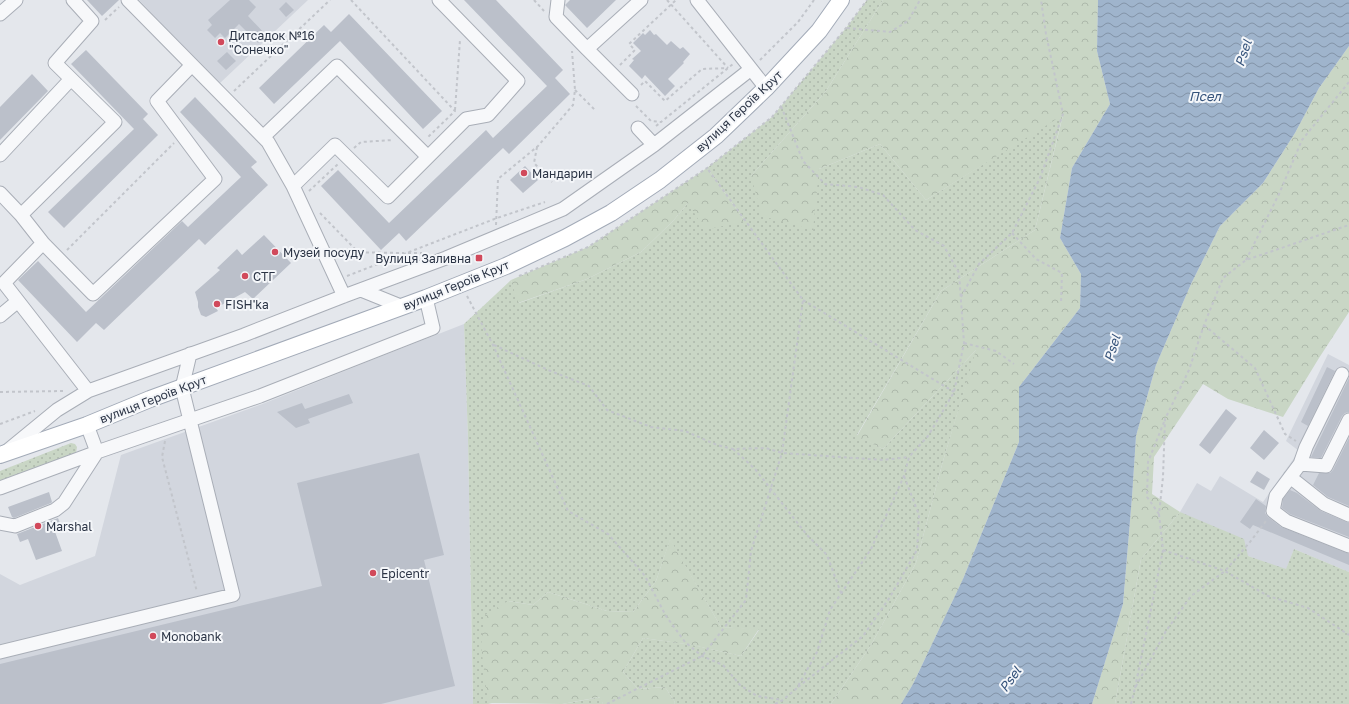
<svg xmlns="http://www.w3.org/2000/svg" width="1349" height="704" font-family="'Golos Text',sans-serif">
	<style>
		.built { fill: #d2d6de }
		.grass { fill: url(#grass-dots) }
		.forest { fill: url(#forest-crowns) }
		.water { fill: url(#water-waves) }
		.building { fill: #bbc0ca }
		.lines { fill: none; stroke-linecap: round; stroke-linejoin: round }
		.minor-casing { stroke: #a9aeb7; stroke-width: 15 }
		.major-casing { stroke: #a3abb8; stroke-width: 18 }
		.path { stroke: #c2c5cb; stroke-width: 2; stroke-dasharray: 3 3; stroke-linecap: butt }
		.minor { stroke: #f7f8fa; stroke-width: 13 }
		.major { stroke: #fff; stroke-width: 16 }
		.poi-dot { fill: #d1495b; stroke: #f4f6f9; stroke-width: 1.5 }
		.labels { text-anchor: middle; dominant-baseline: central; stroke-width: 4; stroke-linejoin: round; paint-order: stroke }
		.poi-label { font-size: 12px; fill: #2b3445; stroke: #f4f6f9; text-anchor: start }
		.street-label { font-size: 12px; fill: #2b3445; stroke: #f4f6f9 }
		.water-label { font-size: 13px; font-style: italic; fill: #34527a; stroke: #f4f6f9 }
	</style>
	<defs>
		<pattern id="grass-dots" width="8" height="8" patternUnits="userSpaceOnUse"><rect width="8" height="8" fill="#c9d6c5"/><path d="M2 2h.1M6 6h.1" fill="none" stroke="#adb8ab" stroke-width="1.8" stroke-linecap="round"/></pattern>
		<pattern id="forest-crowns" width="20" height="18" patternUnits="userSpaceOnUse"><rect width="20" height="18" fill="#c9d6c5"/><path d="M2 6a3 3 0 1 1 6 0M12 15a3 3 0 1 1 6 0" fill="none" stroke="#adb8ab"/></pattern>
		<pattern id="water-waves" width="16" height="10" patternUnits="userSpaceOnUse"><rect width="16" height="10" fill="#9fb4cc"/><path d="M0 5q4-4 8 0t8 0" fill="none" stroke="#8293a7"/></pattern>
	</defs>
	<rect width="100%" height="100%" fill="#e4e7ec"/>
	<path class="built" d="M139,0H308L219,84Z
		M464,324L468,439L473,704H0V574L20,585L95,556L121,455L265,403L362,364Z
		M1328,354L1349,365V572L1294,549L1286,570L1248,556L1180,512L1197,483L1211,491L1220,476L1263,502L1299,451L1286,441Z"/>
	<path class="grass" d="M867,0H883L826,91L751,176L819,169L880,144L926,200L1063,114L1035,230L941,291L857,435L883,449L977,349L943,461L916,563L871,645L831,704H674L675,702L665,687L638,689L623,672L643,638L693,645L741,656L759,630L721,627L670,540L656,581L633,612L607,611L548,592L533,605L508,601L488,703L492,704H473L468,439L464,324L511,280L519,303L587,279L641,252L673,221L688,203L745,221L707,168L772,117L846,28Z
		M71,443L75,444L77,447L76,453L0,483V471Z
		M1180,512L1244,539L1248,556L1286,569L1294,549L1349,572V704H1115L1141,559Z
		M601,697L603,704H562Z"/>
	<path class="forest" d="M883,0H1098L1097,51L1110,104L1072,168L1060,238L1081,274L1080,308L1019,387V442L963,579L913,684L901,704H831L871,645L916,563L943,461L976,350L883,449L857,436L941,291L1035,230L1063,115L926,200L880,144L819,169L813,230L762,216L751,176L826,91Z
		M1349,46V312L1319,358L1283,417L1228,399L1203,384L1154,457L1152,494L1180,512L1141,559L1115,704H1092L1123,604L1132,497L1136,436L1156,365L1191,284L1220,226L1263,183L1295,133L1319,88Z
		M707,168L745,221L705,230L688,203L673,221L641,252L587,279L518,303L511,280L588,247Z
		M670,539L721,627L759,629L741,656L692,645L643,638L623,672L638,689L665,687L675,702L674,704H603L600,697L562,704L488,703L481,646L485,615L508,601L533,605L548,592L607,611L633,612L656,581Z"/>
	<path class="water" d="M1098,0H1349V46L1319,88L1295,133L1263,183L1220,226L1191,284L1156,365L1136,436L1132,497L1123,604L1092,704H901L913,684L963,579L1019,442V387L1080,308L1081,274L1060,238L1072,168L1110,104L1097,51Z"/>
	<path class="building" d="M87,0H119L102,16Z
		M230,0H249L256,7L248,16L266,35L258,43L239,24L225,38L220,33L215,38L207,30L212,25L208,20Z
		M464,0H496L563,70L555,78L570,94L509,154L503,148L406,241L399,233L381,250L321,186L338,170L389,223L486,130L493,138L547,86Z
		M570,0H616L587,28L565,5Z
		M286,2L294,10L286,17L279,9Z
		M349,14L442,111L423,129L340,41L274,104L259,88L324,25L331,32Z
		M650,30L654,35L656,34L667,45L671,41L680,49L683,47L690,54L683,62L684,63L668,79L675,86L665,96L645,75L642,79L629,66L634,60L632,59L641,51L633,43L643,33L645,35Z
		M86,50L148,114L143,119L158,135L64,228L48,212L134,129L71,64Z
		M227,52L236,61L226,70L217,61Z
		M32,74L48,91L0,140V107Z
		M195,97L257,162L251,167L268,185L205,245L199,239L104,330L96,323L77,342L18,280L38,261L86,312L182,221L188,227L241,177L180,112Z
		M525,166L538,180L523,193L510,180Z
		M264,235L291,263L253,299L245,292L216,308L218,311L206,317L201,315L198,307V302L195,292L220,270L217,268L237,249L242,255Z
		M1327,367L1335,371L1308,426L1301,422Z
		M1349,378V412L1345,413L1342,416L1321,458L1311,457Z
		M349,394L353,403L308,419L310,423L296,428L277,412L302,403L305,409Z
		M1226,409L1237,418L1210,454L1199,445Z
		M1264,430L1279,443L1264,460L1250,448Z
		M1349,438V506L1328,497L1313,485L1319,473H1330L1333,470Z
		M419,453L444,555L424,560L455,686L381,704H0V664L322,586L297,483Z
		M1257,471L1270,479L1264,490L1250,482Z
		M1290,490L1297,493L1321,511L1349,523V537L1290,514L1282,508L1283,499Z
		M49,492L52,502L51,503L14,518L12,517L8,507Z
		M1256,499L1266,506L1265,513L1268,517L1281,527L1349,554V565L1253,525L1250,529L1240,522Z
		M58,518L61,526L54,529L62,551L36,560L28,539L20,542L17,534Z"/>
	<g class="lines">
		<g class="minor-casing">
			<path id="minor" d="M128,0L268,142L293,186L344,296
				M558,0L556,17L587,49L641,0
				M697,0L766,88
				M0,14L16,0
				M587,49L632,94
				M638,128L654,145
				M263,137L337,66L428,157
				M0,155L71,79
				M293,186L335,145L388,197L466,119L488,115L518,81L439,0
				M0,193L21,215
				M43,243L21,215L115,122L55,63L92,21L73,0
				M361,290L403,307
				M0,316L18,301
				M88,391L4,283L43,243L93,294L215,179L157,101L192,65
				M1349,420L1326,466L1300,464L1276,496L1273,511L1286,521L1349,546
				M87,425L97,452
				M7,451L57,410L88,391L244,335L344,296L446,258L563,209L654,145L751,69
				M1300,464L1306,447L1342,374
				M1290,477L1324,504L1349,515
				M0,488L97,452L260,396L433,328L426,298
				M0,523L15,526L55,510L64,503L97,452
				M0,652L233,595L182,388L190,354"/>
		</g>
		<g class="major-casing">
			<path id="major" d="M0,455L87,425L150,399L426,298L506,266L565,238L611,213L660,180L716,136L766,88L819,31L841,0"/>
		</g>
		<path class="path" d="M351,0L455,111L427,138
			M534,0L544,11
			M667,0L728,68
			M105,20L119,7
			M847,28L890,32L908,21L920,0
			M760,60L798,22L814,0
			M620,65L635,50L629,44L676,0
			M641,85L645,81L665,101L702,69L728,68
			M575,90L596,111
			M234,91L330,0
			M636,106L651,121L661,122L733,64
			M455,110L460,40
			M656,126L661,122
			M537,147L534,163L552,182
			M354,148L361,142L393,140
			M309,191L338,164
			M320,213L358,252
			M496,225L498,179L538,146L573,105L575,90L572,51
			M1012,233L1036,259L1062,273L1061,304
			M67,250L174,143
			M336,252L404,253
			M408,253H422
			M1246,260L1279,194L1302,140L1349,82
			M347,276L497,218L545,202
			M519,276L588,247L707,168L772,117L846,28L867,0
			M467,296L493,345L568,511L608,534L645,576L666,616L685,642L702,656L723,665L740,685L757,696L782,700
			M961,297L979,264L1012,233L1040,178L1063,114L1046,34L1041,0
			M803,300L954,392
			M1204,325L1255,368L1285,434L1296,441
			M964,343L996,351L1014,364
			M494,345L548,370L589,386L607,410L651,427L685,431L717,445L733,449L766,448L782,453L883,460L909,457
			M0,392L63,391
			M0,424L35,411
			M165,441L162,457L197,592
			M733,449L755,469L807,535L827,555L841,593
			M1159,514L1147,497L1148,462L1164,422
			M1163,550L1225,571L1268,596L1308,608L1349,635
			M798,687L863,636L890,597L917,550L919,515L904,476
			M1135,688L1163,550L1159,514L1163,477L1165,419L1189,370L1204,325L1223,278L1246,260L1349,225
			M607,704L702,656L746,600L751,551L782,453L803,300L707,168
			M775,704L783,700L797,688L817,652L830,610L871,549L904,476L909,457L928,436L954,392L964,343L959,273L944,246L915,230L883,195L858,187L825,184L803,161L781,106
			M1131,704L1135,688L1166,631L1191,596L1225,571L1250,542L1266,521"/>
		<use href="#minor" class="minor"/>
		<use href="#major" class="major"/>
	</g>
	<g class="poi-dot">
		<circle cx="221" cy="42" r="4"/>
		<circle cx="524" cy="173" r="4"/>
		<circle cx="275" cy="252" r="4"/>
		<rect x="475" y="254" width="8" height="8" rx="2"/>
		<circle cx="245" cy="276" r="4"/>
		<circle cx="217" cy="304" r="4"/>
		<circle cx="38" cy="526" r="4"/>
		<circle cx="373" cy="573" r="4"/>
		<circle cx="153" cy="636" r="4"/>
	</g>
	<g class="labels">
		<g class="poi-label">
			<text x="229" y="35">Дитсадок №16<tspan x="229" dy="14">"Сонечко"</tspan></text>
			<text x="532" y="173">Мандарин</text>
			<text x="283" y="252">Музей посуду</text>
			<text x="471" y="258" text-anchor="end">Вулиця Заливна</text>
			<text x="253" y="276">СТГ</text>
			<text x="225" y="304">FISH'ka</text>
			<text x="46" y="526">Marshal</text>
			<text x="381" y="573">Epicentr</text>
			<text x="161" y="636">Monobank</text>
		</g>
		<g class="street-label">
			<text transform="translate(739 111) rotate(-43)">вулиця Героїв Крут</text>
			<text transform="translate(456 285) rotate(-22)">вулиця Героїв Крут</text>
			<text transform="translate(153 399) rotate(-21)">вулиця Героїв Крут</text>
		</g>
		<g class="water-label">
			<text transform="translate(1243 53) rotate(-72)">Psel</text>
			<text x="1205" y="96">Псел</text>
			<text transform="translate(1112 348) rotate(-73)">Psel</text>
			<text transform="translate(1010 679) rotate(-55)">Psel</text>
		</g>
	</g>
</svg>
